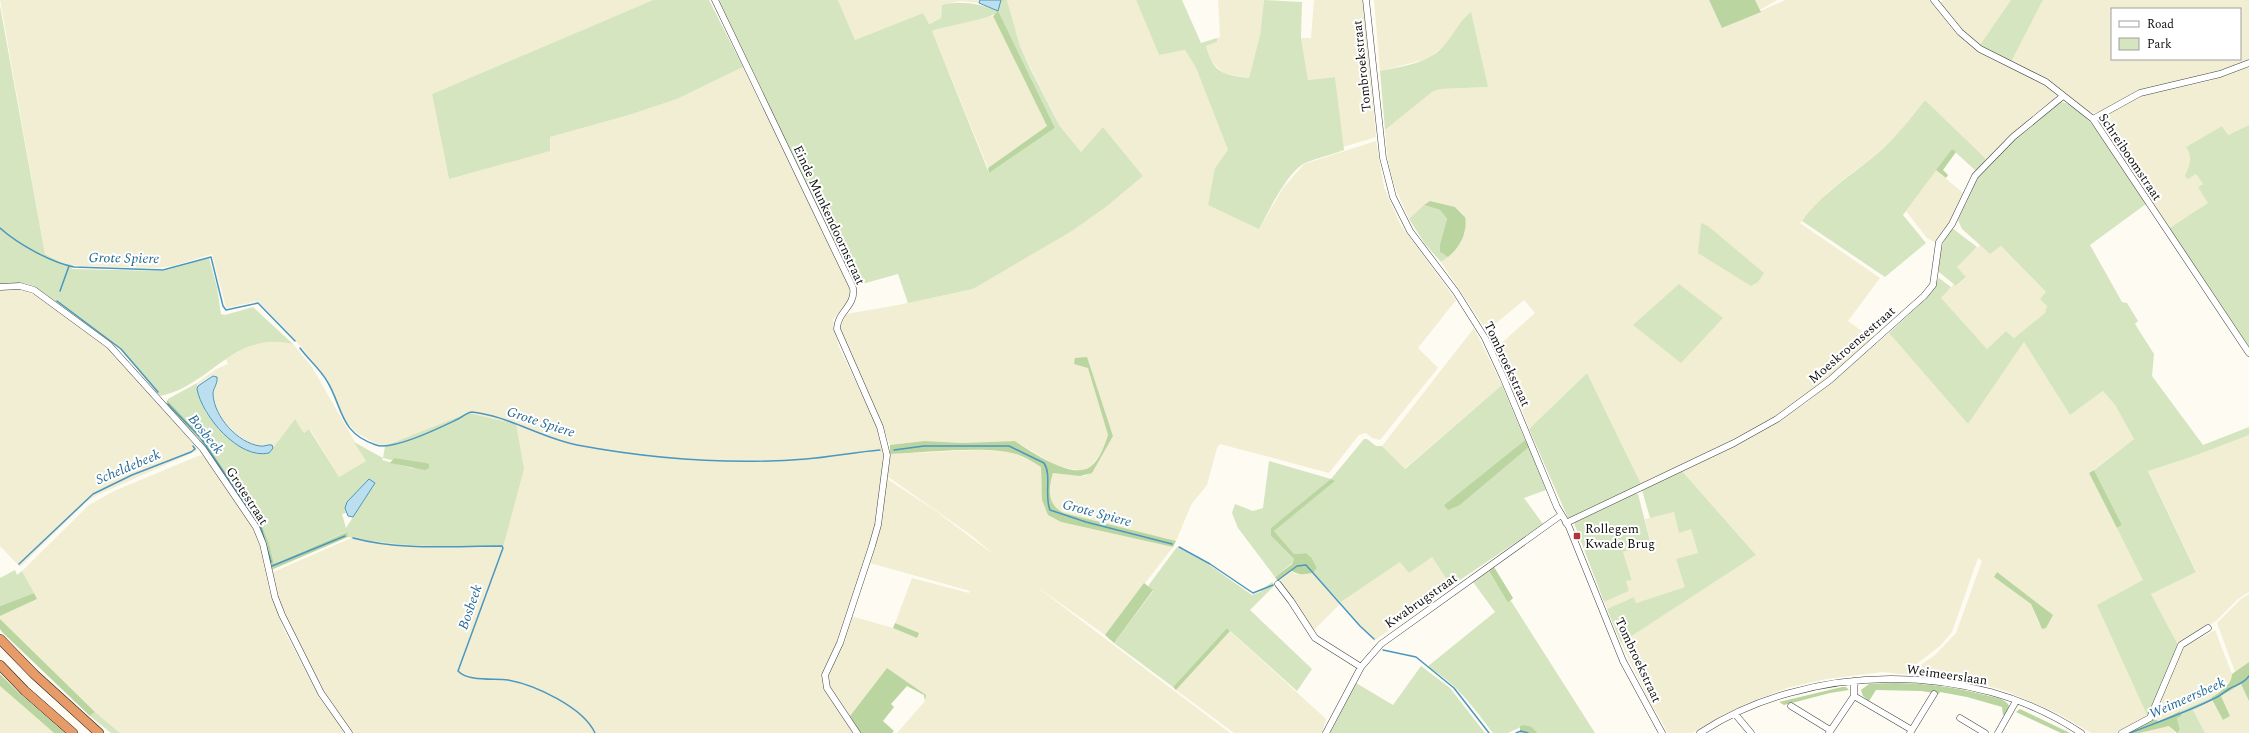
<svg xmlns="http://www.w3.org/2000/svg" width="2249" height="733" font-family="Spectral,serif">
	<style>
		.farmland { fill: #f2eed4; fill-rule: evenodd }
		.green { fill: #d5e5bf; fill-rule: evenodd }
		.forest { fill: #bad5a0 }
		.water { fill: #bcdff0; stroke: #4a97c0 }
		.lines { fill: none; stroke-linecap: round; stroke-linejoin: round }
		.stream { stroke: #4a97c0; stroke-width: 1.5 }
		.minor-casing { stroke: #424242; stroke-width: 7 }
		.highway-casing { stroke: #202020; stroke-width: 10 }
		.minor { stroke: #fff; stroke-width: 6 }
		.highway { stroke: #e69b68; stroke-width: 9 }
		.poi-dot { fill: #b23441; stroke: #fff; stroke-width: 1.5 }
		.labels { text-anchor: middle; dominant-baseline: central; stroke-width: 4; stroke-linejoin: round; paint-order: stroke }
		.street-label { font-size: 13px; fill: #0f0f0f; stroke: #fff }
		.poi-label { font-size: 13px; fill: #0f0f0f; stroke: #fff; text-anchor: start }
		.water-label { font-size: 14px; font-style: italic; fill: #246a95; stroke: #fff }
	</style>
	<rect width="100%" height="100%" fill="#fefbf2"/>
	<path class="farmland" d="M0,0H653L432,94L449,179L550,137L629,115L677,99L743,67L847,282L851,292L850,301L833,319L834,328L839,347L879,430L883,447L884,460L877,515L871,544L835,650L822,680L824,689L853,733H352L325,693L293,633L277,598L271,573L351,538L371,542L425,546L468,413L397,443L385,446L375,443L357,433L347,423L340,412L328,380L302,348L258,301L226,308L212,254L173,266L155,268L80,266L62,263L45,254Z
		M838,0H980L979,3L960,1L942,5L941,18L928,24L923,13L855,40Z
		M1007,0H1136L1159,55L1185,50L1196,68L1228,150L1215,168L1259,229L1283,188L1304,164L1376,141L1384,187L1400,224L1456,300L1418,348L1438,368L1380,440L1372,438L1366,433L1359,435L1329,473L1220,444L1217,448L1207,485L1191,505L1176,541L1064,513L1056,510L1053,505L1050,498L1049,487L1053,473L1086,476L1113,436L1088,367L1108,435L1100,455L1090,467L1084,470H1077L1057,466L1015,441L962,443L924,441L890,445L876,410L846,349L840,329L846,314L898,305L973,289L1072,231L1106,207L1143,176L1103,127L1081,152L1059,125L1020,46Z
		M1218,0H1264L1260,35L1249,78L1224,74L1210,60L1206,46L1217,42V38L1220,37Z
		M1314,0H1363L1376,137L1343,147L1335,77L1308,80L1301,38H1311Z
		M1374,0H1709L1723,28L1785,0H1931L1957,32L2042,82L2056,95L2054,99L2031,117L1986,159L1925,100L1899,132L1879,152L1828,192L1800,223L1880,278L1848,321L1873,339L1820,386L1764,424L1641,484L1587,373L1529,429L1508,373L1496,348L1535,313L1524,300L1494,325L1486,330L1441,262L1454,251L1465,232V217L1462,213L1455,207L1430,201L1409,219L1394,185L1388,161L1385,130L1432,92L1440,89L1488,87L1453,34L1445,45L1427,59L1380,71Z
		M1755,0H1777L1760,10Z
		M1943,0H2011L1980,45L1962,31L1939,5Z
		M2043,0H2249V60L2221,71L2142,90L2099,112L2091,113L2011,62ZM2112,9H2240V59H2112Z
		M993,16L1047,126L988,168L932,31L970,20Z
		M2249,66V125L2228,135L2222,126L2186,147L2191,154V162L2186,176L2196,174L2203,184L2198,187L2209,203L2168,229L2100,125V121L2102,117L2140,96L2209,81Z
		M1936,170L1963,193L1948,226L1936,243L1927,238L1906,211Z
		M1980,245L1990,254L2001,246L2046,292L2047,306L2045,313L2014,338L2006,331L1987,349L1940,298L1954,284L1957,286L1966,277L1956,267Z
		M18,288L40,297L103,343L118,357L196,447L197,451L97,495L86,502L20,567L0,546V290Z
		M1474,328L1502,385L1404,469L1382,446Z
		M1889,333L1968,424L2024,342L2070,415L2103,391L2115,405L2134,439L2089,473L2144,580L2148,717L2120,733H2091L2059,714L2006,691L1973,682L1883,672L1826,679L1787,688L1748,703L1692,733H1668L1648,698L1621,643L1756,555L1681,470L1755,435L1806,403ZM1978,558L1982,561L1956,633L1935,655L1912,671L1909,670L1941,645L1952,632ZM1997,572L2053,615L2045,628L2039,624L2031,604L1994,577Z
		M278,340L293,344L312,367L366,461L339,477L310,429L304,433L295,419L273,448L272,445L262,447L248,442L234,432L220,417L215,406L213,393L217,383L198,386L197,383L216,369L228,364L226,359L243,349L257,343Z
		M2249,435V592L2238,599L2216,621L2189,637L2178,645L2151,594L2196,571L2148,470L2197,455Z
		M979,450L1003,451L1016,454L1041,466V485L1048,515L1061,522L1173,547L1105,635L1033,584L1230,733H897L925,701L926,695L887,668L850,716L829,685L828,675L851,616L893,628L917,638L918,633L895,623L912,578L969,593L970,591L870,563L887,479L933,509L997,557L972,536L887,476L890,454Z
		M203,455L253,528L259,541L269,589L284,630L320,698L346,733H120L95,712L0,619V616L37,599L22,571L89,505L114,491L198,456Z
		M1674,512L1691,529L1698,553L1685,587L1636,603L1634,597L1607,609L1604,602L1629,591L1626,581L1632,579L1623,552L1651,545L1645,519Z
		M1432,557L1451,586L1374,641L1341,603L1313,631L1277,580L1291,570L1295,574L1313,573L1341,602L1400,562Z
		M2249,594V662L2235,672L2217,623L2241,599Z
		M2215,630L2232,674V679L2211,698L2172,714L2163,719L2156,721L2152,719L2180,649Z
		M1230,631L1326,719L1322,733H1234L1176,690Z
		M2241,684L2249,701V733H2205L2193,710L2212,701L2223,720L2230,716L2221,696Z
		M0,686L25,708L54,733H0Z
		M2170,726L2175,733H2139L2160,727Z"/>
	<path class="green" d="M653,0H709L743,67L677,99L629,115L550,137V151L449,179L432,94Z
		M719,0H838L855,40L923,13L929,24L941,18L942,5C959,0 982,4 998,11L1001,0H1007L1020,46L1030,68L1059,125L1081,152L1103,127L1143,176L1106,207L1072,231L973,289L908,303L898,274L855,286ZM998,12L1055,128L989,173L932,31C948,25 988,20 998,12Z
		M1136,0H1182L1201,43L1217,38V42L1206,46C1213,73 1223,75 1249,78L1260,35L1264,0L1302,2L1301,38L1308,80L1335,77L1344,150C1331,155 1317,158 1305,163C1287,172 1269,211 1259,229L1208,205L1215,168L1228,150L1196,68L1185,50L1159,55Z
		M2011,0H2043L2011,62L1992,54L1980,45Z
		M0,6L45,254L62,263L73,265L72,269L164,271L209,258L217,287L221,314L225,315L253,307L293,344C233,330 210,387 160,396L121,350L34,286L23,283L0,284Z
		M1471,12L1488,87L1440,89L1432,92L1385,130L1380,71C1403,66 1430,64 1446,43C1455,32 1460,21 1471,12Z
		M1925,100L1986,159L1976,171L1952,149L1903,215L1926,243L1885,277L1802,221C1822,193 1852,175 1878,153C1896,137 1910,119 1925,100Z
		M2061,102C2089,104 2130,180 2146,204L2090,245L2122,302L2127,303L2138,321L2135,324L2154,354L2152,376L2203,445L2249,427V435L2197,455L2148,471L2196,572L2151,594L2178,645L2148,717L2097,605L2143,580L2117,528L2122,525L2094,470L2134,439L2115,405L2103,391L2070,415L2024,342L1968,424L1889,333L1926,299L1939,278L1951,287L1941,298L1987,349L2006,331L2014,338L2045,313L2047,306L2040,299L2046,292L2001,246L1990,254L1962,229L1958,220L1980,173L2012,140L2056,104Z
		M2249,125V349L2168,229L2208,203L2198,187L2203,184L2196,174L2188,179L2185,176C2190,164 2193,157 2186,147L2222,126L2228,135Z
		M1424,205L1440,210L1447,219L1440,244V252L1448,257L1441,262L1425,244L1409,219Z
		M1701,223L1708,226L1764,273L1758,282L1751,286L1698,253Z
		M1952,228L1977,247L1957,267L1966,277L1956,286L1939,272C1938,253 1942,243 1952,228Z
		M1679,284L1723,318L1681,363L1633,325Z
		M1587,373L1641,484L1568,518L1529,429Z
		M197,383L199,397L206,413L219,429L253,453H269L295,419L304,433L309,429L339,477L366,461L354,442L383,458L385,446L468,413L516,424L524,469L503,547C451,546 399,548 348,537L346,532L274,564L269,543L262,526L202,437L168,403V399ZM383,458L392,460L394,458L415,469L382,460ZM375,483L346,528L342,514L346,513L345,508Z
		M1502,385L1525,440L1444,505H1460L1529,447L1546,490L1524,498L1543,524L1451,586L1432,557L1409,573L1400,562L1341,602L1313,573L1317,568L1312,558L1306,553L1294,554L1273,531L1335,481L1271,528V536L1294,559L1292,563L1275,577L1238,528L1232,513L1235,504L1253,511L1263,508L1269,461L1331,479L1364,439H1367L1376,446H1382L1405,469Z
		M1681,470L1756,555L1621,643L1607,609L1634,597L1636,603L1685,587L1676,559L1698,553L1691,529L1679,533L1674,512L1650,518L1642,490Z
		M1634,494H1638L1651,545L1623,552L1632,580L1626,581L1629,591L1604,602L1574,523Z
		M1177,547L1208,564L1252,595L1260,592L1272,582L1275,585L1250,610L1312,669L1297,691L1227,628L1173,687L1114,643L1153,591L1148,586Z
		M15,570L17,575L22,571L34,593L0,606V578Z
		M1489,571L1508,603L1511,601L1595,733H1538L1532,727L1525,725L1508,733H1493C1473,707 1456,682 1427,667L1495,612L1473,582Z
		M1421,666L1450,688L1485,733H1330L1356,683L1393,705Z
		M2211,698L2212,701L2193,710L2205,733H2177L2180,730L2177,718L2182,716L2180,711Z
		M95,712L120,733H111L90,716Z"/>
	<path class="forest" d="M1709,0H1755L1761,12L1722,28Z
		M998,11L1055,128L989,173L988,168L1047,126L993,16Z
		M1952,149L1956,152L1943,170L1948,175L1946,178L1936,170Z
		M1430,201L1455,207L1465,217C1468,232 1460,247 1448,257L1440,252V244L1447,219L1440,210L1424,205Z
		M1087,357L1113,436L1092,473L1080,476L1053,473C1048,489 1047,505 1064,513L1176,541L1173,547L1061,522L1048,515L1042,500L1041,467C1033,462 1025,457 1016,454C986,445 924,453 890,454V445L924,441L962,443L1015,441C1030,451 1072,480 1090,467C1100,460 1104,446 1108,435L1088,368L1074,364L1075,358Z
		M167,400L202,437L262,526L269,543L274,564L347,532L348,537L271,570L260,528L200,440L166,406Z
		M1525,440L1529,447L1460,505L1448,510L1444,505Z
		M394,458L426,463L429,464V468L425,470L390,463Z
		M2094,470L2122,525L2117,528L2089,473Z
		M1331,479L1335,481L1274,531L1294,554L1306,553L1312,558L1317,568L1313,573C1305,574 1298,576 1291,570L1277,580L1275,577L1292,564L1294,559L1271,536V528Z
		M1494,567L1513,598L1508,603L1489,571Z
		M1997,572L2053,615L2046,628L2042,629L2031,604L1994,577Z
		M1144,583L1153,590L1114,643L1105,635Z
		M34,593L37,599L0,616V606Z
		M0,619L95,712L90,716L2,632L0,629Z
		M895,623L919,633L917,638L893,628Z
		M1227,628L1230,631L1176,690L1173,687Z
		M2249,662V701L2241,684L2221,696L2230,716L2223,720L2211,698C2219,692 2232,685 2232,674Z
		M887,668L926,695L925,701L924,695L907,686L891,704L894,707L883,721L894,731L892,733H860L850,716Z
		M0,674L19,693L65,733H54L0,686Z
		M1869,684C1908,681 1947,685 1985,695C1992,697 2006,698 2009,706L2005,715H2003L2002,707L1967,697L1940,692L1939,694L1921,691L1876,690L1869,701L1863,696L1861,690Z
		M1842,687H1846L1849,690L1830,693L1784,705L1779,702Z
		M2020,709L2070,733H2061L2016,712Z
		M2180,711L2182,716L2177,718L2180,730L2177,733L2169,726L2139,733H2125L2152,719L2159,721Z
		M1525,725L1532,727L1538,733H1520V726Z"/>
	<path class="water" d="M980,0H1001L998,11L979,3Z
		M213,376L217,377C218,384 213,388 213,394C214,417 238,443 260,446C264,447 268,444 272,445L273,448L269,453C239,460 202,416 197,389L198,386Z
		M369,479L375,483L353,517L348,516L345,508L347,502Z"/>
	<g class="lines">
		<path class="stream" d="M0,228C18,244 50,262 74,267L163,270L211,257L223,306L226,310L258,303L295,341
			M60,291L69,266
			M57,301L121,349L158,392
			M300,348C308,359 320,369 327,381C343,407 339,433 376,445C393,451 441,427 458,419C463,417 467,412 472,412C509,416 541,438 577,445C652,459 729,465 806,459C831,457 855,452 880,450
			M168,404L200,437L261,528L271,562
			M894,450L924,446H1009L1044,463C1052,475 1044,496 1050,510L1086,522L1172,544
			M353,538C402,551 452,546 502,546L503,548L458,671C468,682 494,678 508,680C535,685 583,707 595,733
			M1179,547L1210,564L1253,593L1273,585
			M19,564L93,494L132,475L191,452L195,449L193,446
			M272,566L345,536
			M1278,580L1297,566L1306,565L1360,626L1374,639
			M1383,650L1416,657L1454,688L1489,733
			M1516,733L1521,731L1528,733
			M2130,733C2158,722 2187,712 2213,699C2219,697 2224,692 2229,689C2237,684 2244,684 2249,676"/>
		<g class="minor-casing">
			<path id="minor" d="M715,0L853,288C856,306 837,312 837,329L880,427L887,455L878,525L872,546L840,643L825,675L827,688L857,733
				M1366,0L1383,158L1393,197L1410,231L1456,292L1485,338L1503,377L1557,507L1569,527L1623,661L1662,733
				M1934,0L1960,32L1980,49L2046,82L2093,119L2249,353
				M2093,119L2140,93L2220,74L2249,63
				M0,287L20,286L34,290L109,345L203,449L256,527L263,544L275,597L282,615L321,693L349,733
				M1566,523L1734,443L1777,419L1830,380L1924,296L1933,285L1939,242L1952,224L1975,176L2013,137L2063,96
				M1278,584L1291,601L1315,638L1361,667
				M1854,696L1912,730
				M1791,706L1830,730
				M1735,714L1751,733
				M1960,718L1985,733
				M1326,733L1361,667L1381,644L1561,515
				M1700,733C1808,662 1973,660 2081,733
				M1829,733L1854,696V681
				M1910,733L1934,694
				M1998,733L2016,701
				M2122,733L2150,718L2181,645L2208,628"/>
		</g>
		<g class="highway-casing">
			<path id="highway" d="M0,639L34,674L99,733
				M0,665L25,691L73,733"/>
		</g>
		<use href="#minor" class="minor"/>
		<use href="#highway" class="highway"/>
	</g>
	<rect class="poi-dot" x="1573" y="532" width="8" height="8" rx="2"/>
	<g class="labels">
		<g class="street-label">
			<text transform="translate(1362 66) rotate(-96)">Tombroekstraat</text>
			<text transform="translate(2130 157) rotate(56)">Schreiboomstraat</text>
			<text transform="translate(829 215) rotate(65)">Einde Munkendoornstraat</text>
			<text transform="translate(1852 345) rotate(-41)">Moeskroensestraat</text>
			<text transform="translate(1507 364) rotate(65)">Tombroekstraat</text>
			<text transform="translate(247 496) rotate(57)">Grotestraat</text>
			<text transform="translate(1421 601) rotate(-35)">Kwabrugstraat</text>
			<text transform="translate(1638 660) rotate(65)">Tombroekstraat</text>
			<text transform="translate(1947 675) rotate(8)">Weimeerslaan</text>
		</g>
		<g class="poi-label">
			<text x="1585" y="529">Rollegem<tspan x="1585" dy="15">Kwade Brug</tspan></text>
		</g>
		<g class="water-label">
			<text transform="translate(124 258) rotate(1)">Grote Spiere</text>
			<text transform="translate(541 422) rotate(18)">Grote Spiere</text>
			<text transform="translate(206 434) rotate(51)">Bosbeek</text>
			<text transform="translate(128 467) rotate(-23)">Scheldebeek</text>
			<text transform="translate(1097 513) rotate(15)">Grote Spiere</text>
			<text transform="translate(470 607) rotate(-71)">Bosbeek</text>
			<text transform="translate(2187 698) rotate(-24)">Weimeersbeek</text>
		</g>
	</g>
	<rect x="2111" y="8" width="130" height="52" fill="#ffffff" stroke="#9f9f9f"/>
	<rect x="2119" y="21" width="20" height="6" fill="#ffffff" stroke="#9f9f9f"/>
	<text x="2147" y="28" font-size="12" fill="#0f0f0f">Road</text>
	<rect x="2119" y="38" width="20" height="12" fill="#d5e5bf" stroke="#9f9f9f"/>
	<text x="2147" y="48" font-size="12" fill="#0f0f0f">Park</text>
</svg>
